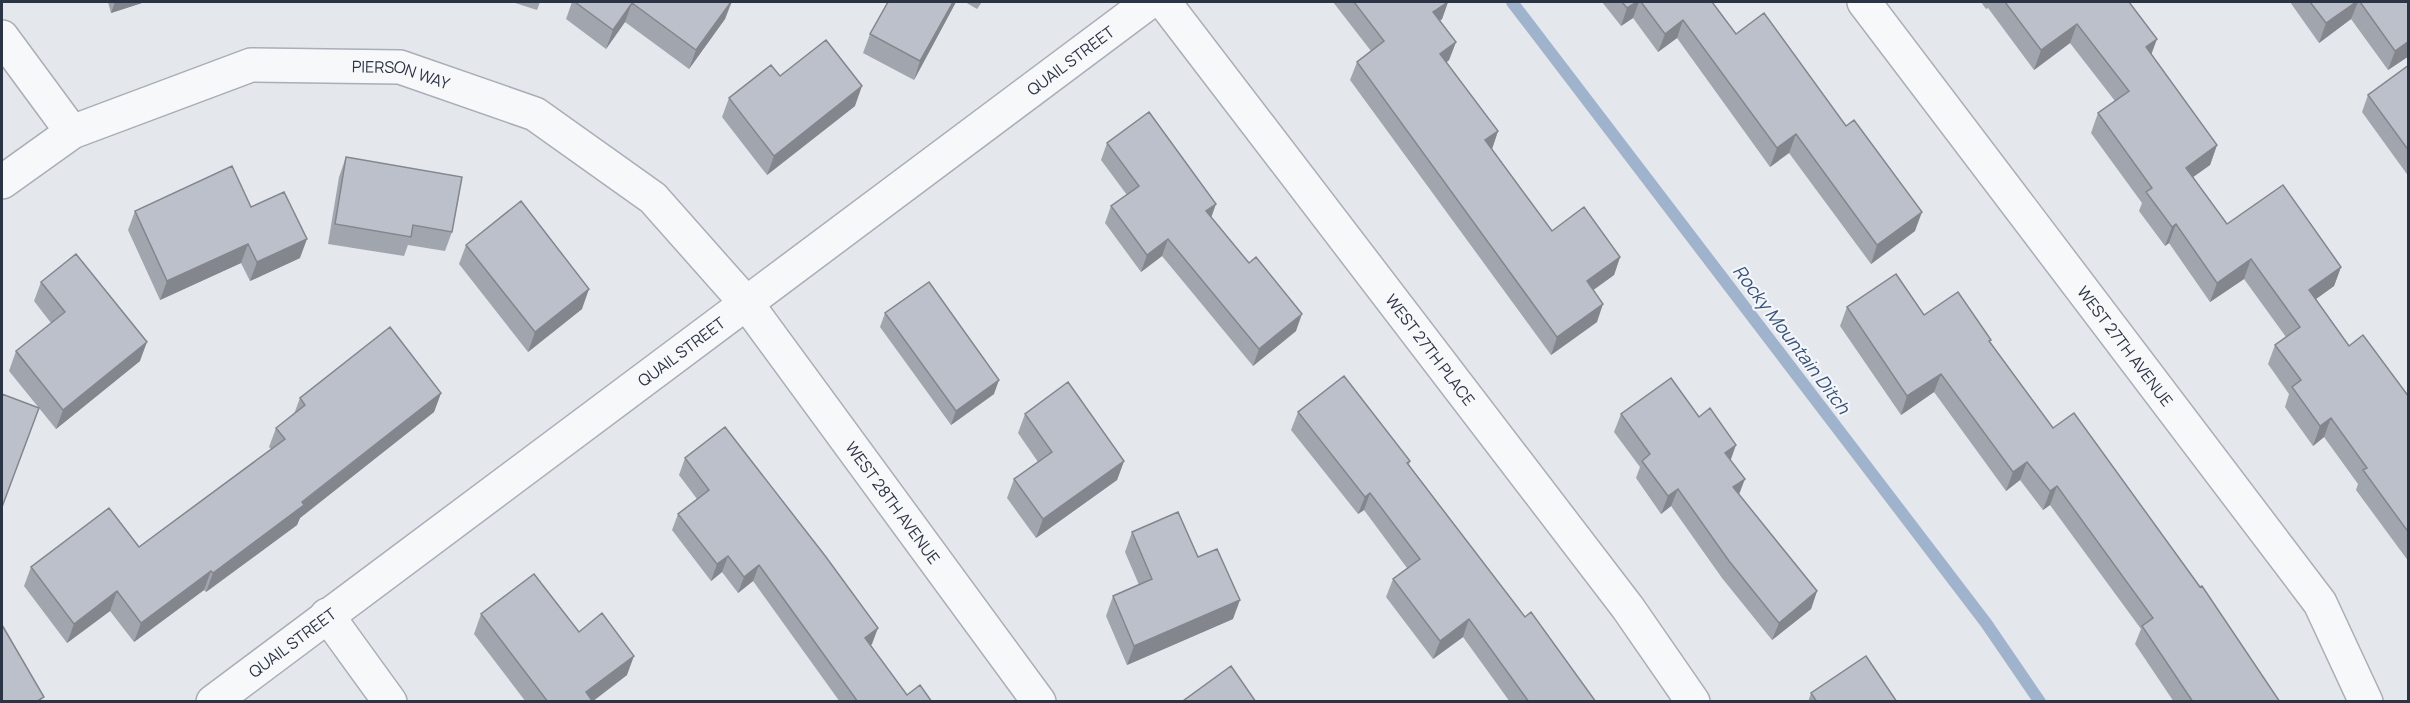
<svg xmlns="http://www.w3.org/2000/svg" width="2410" height="703" font-family="Manrope,sans-serif">
	<style>
		.lines { fill: none; stroke-linecap: round; stroke-linejoin: round }
		.stream { stroke: #9fb4cc; stroke-width: 12 }
		.minor-casing { stroke: #a9aeb7; stroke-width: 36 }
		.minor { stroke: #f7f8fa; stroke-width: 33 }
		.wall { fill: #a1a5ae }
		.shaded-wall { fill: #83868d }
		.building { fill: #bbc0ca; stroke: #83868d; stroke-width: 1.5 }
		.labels { text-anchor: middle; dominant-baseline: central; stroke-width: 4.5; stroke-linejoin: round; paint-order: stroke }
		.street-label { font-size: 16px; fill: #2b3445; stroke: #f4f6f9 }
		.water-label { font-size: 18px; font-style: italic; fill: #34527a; stroke: #f4f6f9 }
	</style>
	<rect width="100%" height="100%" fill="#e4e7ec"/>
	<g class="lines">
		<path class="stream" d="M1512,2L1986,623L2040,702"/>
		<g class="minor-casing">
			<g id="minor">
				<path id="s1" d="M1164,2L1628,608L1693,702"/>
				<path id="s2" d="M1864,2L2320,603L2366,702"/>
				<path d="M2,37L72,132"/>
				<path id="s3" d="M2,182L72,132L251,65L400,67L535,114L653,198L747,304L1039,702"/>
				<path d="M327,615L390,702"/>
				<path id="s4" d="M213,702L1149,2"/>
			</g>
		</g>
		<use href="#minor" class="minor"/>
	</g>
	<path class="wall" d="M108,2H145L111,13Z
		M512,2H540L537,10Z
		M572,2H732L725,19L689,69L625,22L606,49L566,19Z
		M956,2L914,80L863,53L870,34Z
		M965,2H982L977,9Z
		M1333,2H1448L1442,19L1440,21L1456,42L1449,60L1446,63L1498,131L1492,149L1552,231L1620,257L1614,275L1593,290L1597,322L1551,355L1350,80L1357,62L1371,51Z
		M1602,2H1712L1736,34L1915,231L1871,264L1789,153L1770,167L1677,38L1658,52L1633,18L1621,26Z
		M1981,2H2129L2152,55L2217,145L2210,165L2193,177L2227,224L2341,267L2334,286L2316,299L2349,346L2409,397V562L2356,490L2358,484L2324,437L2313,446L2285,407L2289,394L2268,364L2275,345L2286,337L2244,279L2210,302L2169,243L2165,246L2139,211L2142,203L2091,133L2098,113L2115,101L2070,43L2034,70L1988,8L1986,9Z
		M2290,2H2409V56L2388,70L2351,19L2319,43Z
		M2409,65V177L2362,112L2368,95Z
		M729,98L855,106L767,175L722,117Z
		M1107,143L1211,217L1296,331L1253,366L1162,256L1141,272L1105,223L1111,206L1127,195L1101,160Z
		M346,157L452,232L445,251L408,245L404,256L328,244L339,177Z
		M251,207L300,258L250,281L241,263L160,300L128,230L135,211Z
		M466,245L582,309L528,352L459,264Z
		M41,282L140,361L56,429L9,371L16,351L51,323L34,301Z
		M1847,307L1924,315L1991,340L1990,342L2053,428L2280,702H2174L2135,644L2141,629L2050,505L2043,510L2020,480L2006,491L1934,392L1901,415L1840,326Z
		M885,313L994,394L951,425L880,327Z
		M441,393L434,412L300,518L297,525L206,592L204,590L134,642L110,611L67,643L24,586L31,567L139,547L271,449L269,447L276,428L294,414L300,398Z
		M1298,412L1410,461L1409,465L1525,617L1596,702H1510L1463,637L1433,659L1386,597L1393,579L1407,568L1364,510L1358,514L1291,430Z
		M1025,414L1124,461L1117,480L1036,538L1007,498L1014,479L1038,462L1018,433Z
		M1621,414L1731,460L1739,495L1817,591L1811,609L1772,640L1722,578L1671,506L1661,514L1636,478L1640,467L1614,432Z
		M685,458L872,644L870,646L907,695L932,702H840L753,581L738,593L722,572L711,581L672,530L678,514L697,499L679,475Z
		M1132,532L1198,557L1233,619L1127,665L1106,616L1113,596L1139,585L1125,552Z
		M481,614L579,632L627,675L592,701L526,702L474,634Z
		M1811,693L1897,702H1808Z"/>
	<path class="shaded-wall" d="M115,2H145L111,13Z
		M731,2L725,19L689,69L696,50Z
		M953,2H956L914,80L920,61Z
		M1448,2L1442,19L1427,30L1433,12Z
		M1637,2H1639L1633,18L1621,26L1627,8Z
		M2356,2H2358L2351,19L2319,43L2326,23Z
		M632,3L625,22L606,49L613,30Z
		M1683,20L1677,38L1658,52L1665,34Z
		M2077,24L2070,43L2034,70L2041,50Z
		M2157,39L2150,58L2146,47Z
		M2409,41V56L2388,70L2395,51Z
		M1456,42L1449,60L1434,72L1440,54Z
		M862,86L855,106L767,175L774,156Z
		M1498,131L1492,149L1485,140Z
		M1796,134L1789,153L1770,167L1777,148Z
		M2217,145L2210,165L2179,187L2186,168Z
		M1216,204L1210,221L1206,211Z
		M1922,212L1915,231L1871,264L1877,245Z
		M2176,224L2169,243L2165,246L2172,227Z
		M307,239L300,258L250,281L257,262Z
		M1168,239L1162,256L1141,272L1147,255Z
		M248,244L241,263L160,300L167,281Z
		M1620,257L1614,275L1581,299L1587,281Z
		M2251,259L2244,279L2210,302L2217,283Z
		M2341,267L2334,286L2302,309L2309,290Z
		M589,289L582,309L528,352L535,332Z
		M1603,304L1597,322L1551,355L1557,337Z
		M1302,314L1296,331L1253,366L1259,349Z
		M147,342L140,361L56,429L63,410Z
		M1941,374L1934,392L1901,415L1907,396Z
		M999,380L994,394L951,425L956,411Z
		M441,393L434,412L300,518L297,525L206,592L213,573Z
		M2331,418L2324,437L2313,446L2320,426Z
		M1736,445L1730,462L1725,453Z
		M1124,461L1117,480L1036,538L1043,519Z
		M2027,462L2020,480L2006,491L2013,472Z
		M1745,479L1738,497L1733,487Z
		M2057,486L2050,505L2043,510L2050,491Z
		M1678,489L1671,506L1661,514L1668,496Z
		M1370,493L1364,510L1358,514L1365,497Z
		M728,556L722,572L711,581L717,564Z
		M759,565L753,581L738,593L744,577Z
		M211,571L204,590L134,642L141,623Z
		M117,591L110,611L67,643L74,624Z
		M1817,591L1811,609L1772,640L1779,623Z
		M1240,600L1233,619L1127,665L1134,646Z
		M1469,619L1463,637L1433,659L1440,641Z
		M878,628L872,644L859,654L865,638Z
		M634,656L627,675L592,702L586,692Z"/>
	<path class="building" d="M575,2H731L696,50L632,3L613,30Z
		M888,2H953L920,61L870,34Z
		M1354,2H1448L1433,12L1456,42L1440,54L1498,131L1485,140L1552,231L1584,207L1620,257L1587,281L1603,304L1557,337L1357,62L1384,41Z
		M1622,2H1637L1627,8Z
		M1641,2H1712L1736,34L1764,13L1846,126L1854,120L1922,212L1877,245L1796,134L1777,148L1683,20L1665,34Z
		M2005,2H2129L2157,39L2146,47L2217,145L2186,168L2227,224L2283,185L2341,267L2309,290L2349,346L2363,335L2409,397V533L2363,470L2367,468L2331,418L2320,426L2292,387L2301,380L2275,345L2300,327L2251,259L2217,283L2176,224L2172,227L2146,192L2152,188L2098,113L2129,91L2077,24L2041,50Z
		M2310,2H2356L2326,23Z
		M2360,2H2409V41L2395,51Z
		M826,40L862,86L774,156L729,98L771,65L780,76Z
		M2409,65V151L2368,95Z
		M1149,112L1216,204L1206,211L1249,263L1256,257L1302,314L1259,349L1168,239L1147,255L1111,206L1139,186L1107,143Z
		M346,157L462,177L452,232L413,225L411,237L335,224Z
		M232,166L251,207L284,192L307,239L257,262L248,244L167,281L135,211Z
		M521,201L589,289L535,332L466,245Z
		M76,254L147,342L63,410L16,351L65,312L41,282Z
		M1896,274L1924,315L1958,292L1991,340L1989,341L2053,428L2074,413L2200,587L2202,586L2280,702H2193L2142,626L2153,618L2057,486L2050,491L2027,462L2013,472L1941,374L1907,396L1847,307Z
		M929,282L999,380L956,411L885,313Z
		M390,327L441,393L302,502L304,505L213,573L211,571L141,623L117,591L74,624L31,567L109,508L139,547L285,439L276,428L305,405L300,398Z
		M1344,376L1410,461L1407,463L1525,617L1531,612L1596,702H1529L1469,619L1440,641L1393,579L1420,559L1370,493L1365,497L1298,412Z
		M1671,378L1699,417L1710,408L1736,445L1725,453L1745,479L1733,487L1817,591L1779,623L1729,561L1678,489L1668,496L1642,461L1650,454L1621,414Z
		M1068,382L1124,461L1043,519L1014,479L1052,452L1025,414Z
		M2,394L39,408L2,507Z
		M725,427L826,557L878,628L865,638L907,695L920,685L932,702H858L759,565L744,577L728,556L717,564L678,514L709,490L685,458Z
		M1178,512L1198,557L1217,549L1240,600L1134,646L1113,596L1152,579L1132,532Z
		M534,574L579,632L602,613L634,656L586,692L593,702H548L481,614Z
		M2,625L44,697L36,702H2Z
		M1866,656L1897,702H1817L1811,693Z
		M1231,666L1256,702H1183V701Z"/>
	<g class="labels">
		<g class="street-label">
			<text stroke="none"><textPath href="#s4" startOffset="1071">QUAIL STREET</textPath></text>
			<text stroke="none"><textPath href="#s3" startOffset="428">PIERSON WAY</textPath></text>
			<text stroke="none"><textPath href="#s2" startOffset="432">WEST 27TH AVENUE</textPath></text>
			<text stroke="none"><textPath href="#s1" startOffset="438">WEST 27TH PLACE</textPath></text>
			<text stroke="none"><textPath href="#s4" startOffset="585">QUAIL STREET</textPath></text>
			<text stroke="none"><textPath href="#s3" startOffset="1102">WEST 28TH AVENUE</textPath></text>
			<text stroke="none"><textPath href="#s4" startOffset="99">QUAIL STREET</textPath></text>
		</g>
		<g class="water-label">
			<text transform="translate(1792 339) rotate(53)">Rocky Mountain Ditch</text>
		</g>
	</g>
	<rect width="2410" height="703" fill="none" stroke="#2b3445" stroke-width="6"/>
</svg>
